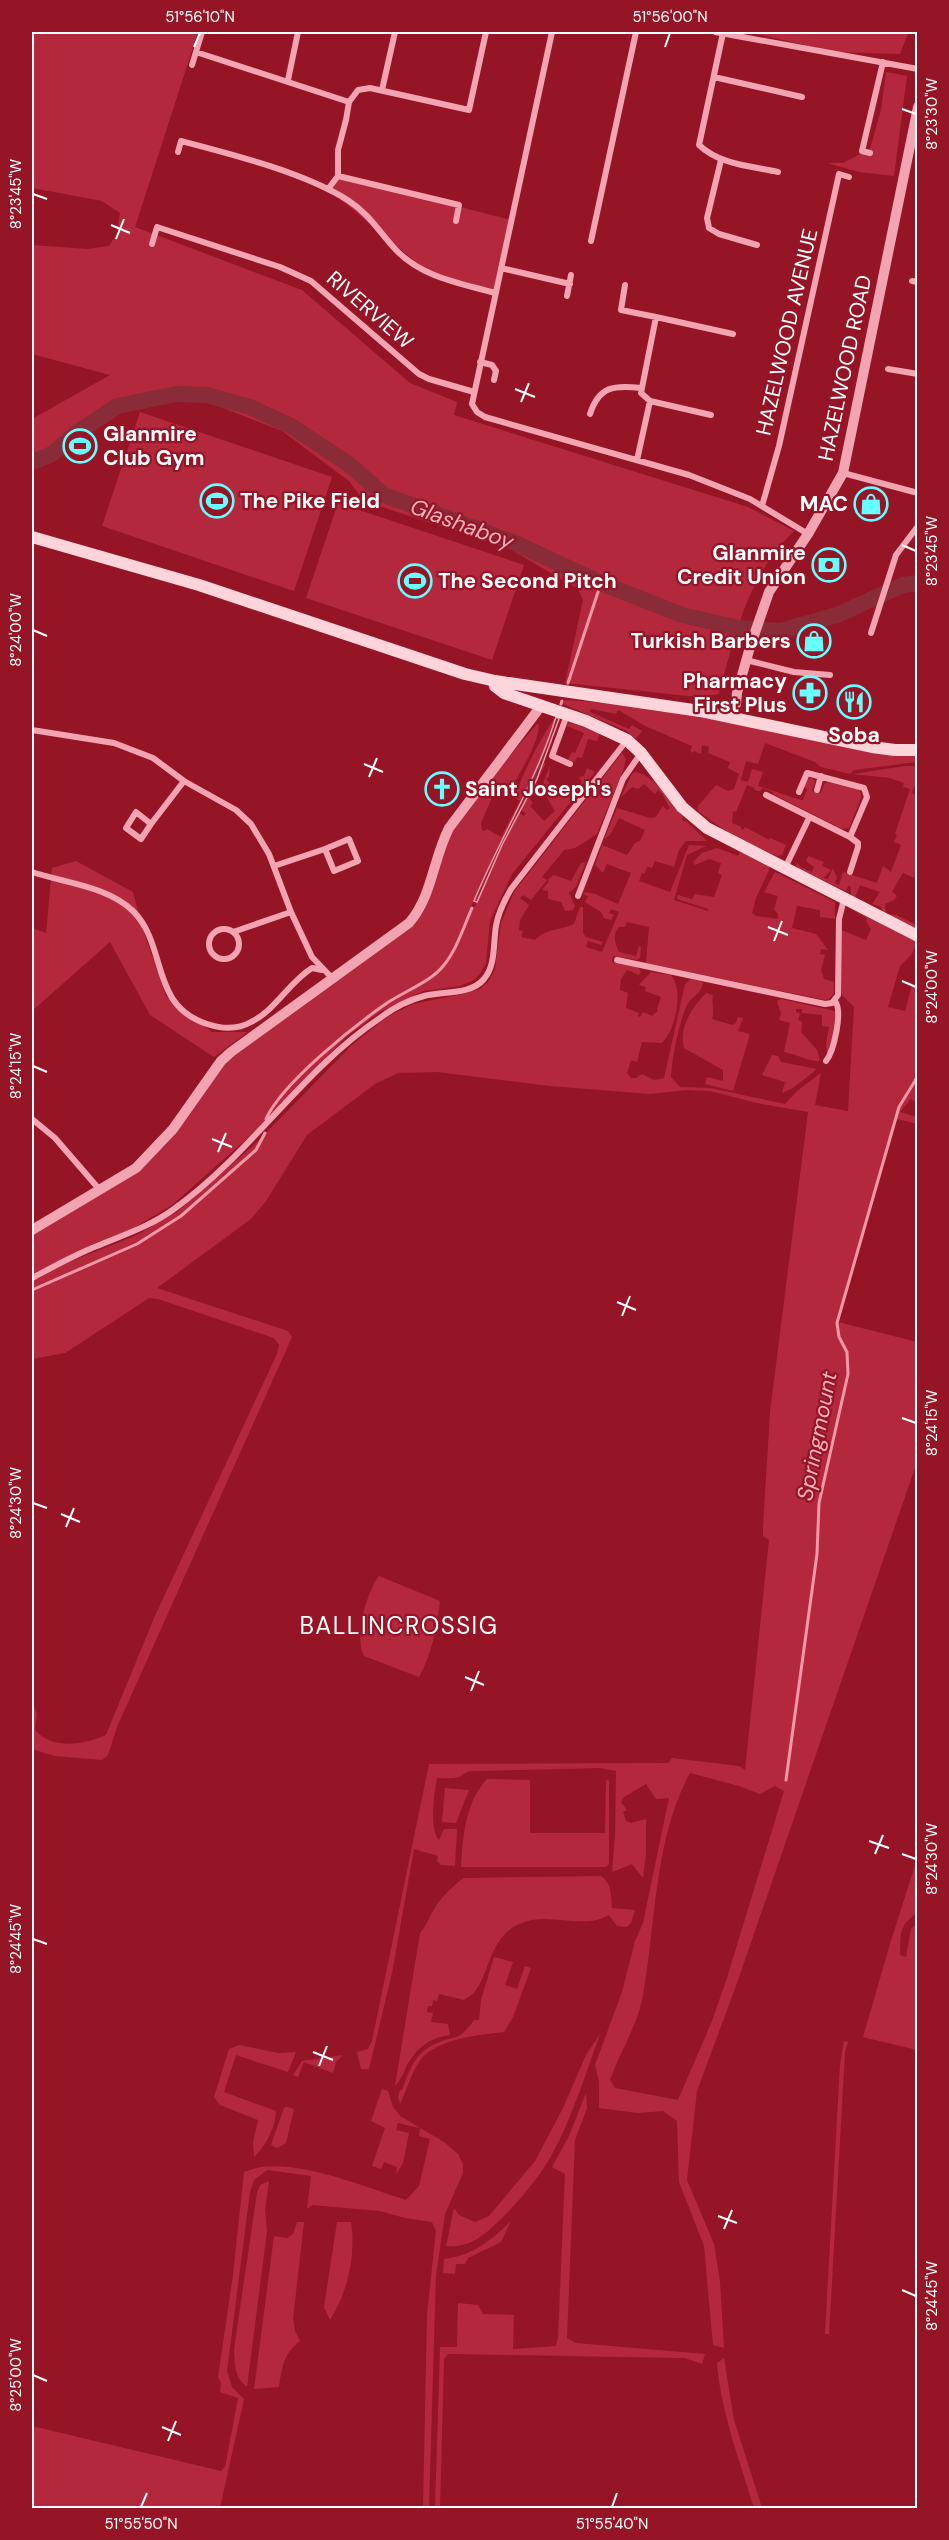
<svg xmlns="http://www.w3.org/2000/svg" width="949" height="2540" font-family="'DM Sans',sans-serif">
	<style>
		.green { fill: #b4283e; fill-rule: evenodd }
		.water { fill: #8a2b38; stroke: #f498a7; stroke-width: 1.5 }
		.lines { fill: none; stroke-linecap: round; stroke-linejoin: round }
		.stream { stroke: #f498a7; stroke-width: 3 }
		.river { stroke: #8a2b38; stroke-width: 16 }
		.minor { stroke: #f2a5b1; stroke-width: 6 }
		.tertiary { stroke: #f2a5b1; stroke-width: 10 }
		.secondary { stroke: #fcd4da; stroke-width: 12 }
		.ticks { fill: none; stroke: #fff; stroke-width: 2 }
		.labels { text-anchor: middle; dominant-baseline: central; stroke-width: 4.5; stroke-linejoin: round; paint-order: stroke }
		.street-label { font-size: 21px; fill: #fff; stroke: #951527 }
		.poi-label { font-size: 21px; font-weight: bold; fill: #fff; stroke: #951527; text-anchor: start }
		.water-label { font-size: 22px; font-style: italic; fill: #f8b2bd; stroke: #951527 }
		.quarter-label { font-size: 24px; letter-spacing: 1.5px; fill: #fff; stroke: #951527 }
		.neatline { fill: none; stroke: #fff; stroke-width: 2 }
		.ticks-label { font-size: 15px; text-anchor: middle; fill: #fff }
	</style>
	<rect width="100%" height="100%" fill="#951527"/>
	<path class="green" d="M32,32H198L135,227L302,290L410,383L457,402L454,415L748,507L794,531C748,575 735,634 719,694L698,697L565,683L583,600L578,589L510,549L364,501L349,481L282,431L200,399L164,400L132,406L32,471V419L110,375L32,354V245L87,249L109,246L117,233L120,213L102,201L32,188Z
		M749,32L908,33L900,54L834,52Z
		M886,72L907,76L894,176L859,172L828,163H843L870,149L881,110Z
		M338,176L511,220L495,293L434,277L328,189Z
		M140,412L332,477L294,591L102,526Z
		M338,503L524,565L492,660L306,598Z
		M565,700L639,705L917,755V762L854,770L850,774L821,767L815,762L765,743L758,764L746,761L741,780L748,782L752,769L763,772L758,786L801,800H803L807,789L804,787L807,779L811,778L815,781L812,791L821,793L824,784L827,782L857,789L861,793V798L849,828L842,829L773,794V792L762,788L760,791L754,790L755,788L747,785L736,812L733,811L732,823L741,827V829L743,830L745,827L769,840L770,838L786,845L782,855L777,856L733,836L698,811V806L716,785L728,791L734,789L739,774L728,768L730,762L708,753L709,747L702,745L701,754L694,751L693,753L690,751L692,746L645,726L620,711L618,710L616,714L591,709L590,712L629,729L632,725L642,731L636,739L627,731L563,704Z
		M556,717C535,784 498,843 471,907L474,908L502,845L519,813L524,816L526,813L521,810L544,763H546L529,798L533,803L530,806L544,821L555,811L547,798L552,792L543,783L550,765L549,777L546,779L558,794L562,790L565,792L572,783L574,786L582,782L579,777L584,776L587,768L595,772L512,874L490,921L486,963L480,974L474,980L460,986L423,991L380,1012L346,1037L250,1136L172,1205L132,1229L95,1243L32,1274V1234L138,1170L224,1063L417,921L424,911L447,839L499,768L538,723C543,739 514,780 508,797L494,793L481,823L482,830L485,831L487,829L501,837L520,801L515,798C516,786 547,725 556,717Z
		M569,722L600,733L597,741L588,739L582,758L577,757L575,762L568,760L572,752L575,753L584,733L567,726Z
		M622,753L626,759L624,768L597,834L575,848L564,850L542,877L547,880L554,875L571,881L581,863L586,862L576,887L569,893L575,906L573,910L565,911L561,902L548,899V891L542,890L549,881L547,880L531,900L523,895L520,898L529,905L520,920L519,930L523,931L521,937L535,940C544,929 562,930 574,924L580,907H583V933L586,937L603,942L601,945L588,941L586,947L602,952L619,912L611,909L609,913L614,915L611,920L604,918L601,912L585,902L588,896L584,895L585,892L595,894L618,904L631,873L607,864L603,873L595,865L602,845L627,855L635,843L640,841L645,830L619,818L610,835L604,839L617,808L650,818L656,817L663,806L667,810L670,808C665,802 665,796 658,790L655,794L644,784L638,789L632,787L621,797L632,774L635,772C655,774 669,803 683,816L682,820L686,821L707,841H686L679,850L674,867L655,861L652,868L647,867L644,874L642,873L639,881L670,892L689,845L706,846L687,855L674,900L708,911V909L677,899L678,895L692,899L695,894L714,897L722,875L718,873L721,863L709,859L695,865L693,862L702,853L717,848L738,856L740,852L768,865L770,868L756,898L752,913L756,916L778,919V914L774,909L778,896L764,892L775,872L835,902V919L820,917V910L797,906L792,928L816,934L828,950L821,949L820,954L825,955L821,970L824,979L834,982V993L829,999L825,1000L646,963L649,927L627,922L625,927H619C612,934 615,944 619,952L636,956L639,946L641,947L640,958L637,960L613,956L612,962L638,967L641,972L639,975L627,970L621,979L620,990L628,993L626,1008L639,1013L638,1016L640,1017L643,1012L652,1016L658,1011L657,1009L661,997L645,991L646,987L639,985L651,972L671,975C684,991 676,1029 662,1043L642,1042L637,1062L631,1060L627,1073L631,1078H636L642,1074L654,1080L664,1078L685,984L691,979L703,982C702,994 692,996 687,1005C679,1022 672,1058 671,1077L680,1087L710,1088L785,1104L797,1091L821,1073L815,1105L848,1111L854,1007L843,996L840,991L841,930L866,940L871,929L866,921L867,918L847,907L917,941L912,954L900,966L888,1007L905,1011L912,985L916,986L917,981V1103L911,1099L900,1112L917,1117V1124L897,1119L838,1322L917,1342V1462L737,1983L697,2091L687,2180L714,2244L720,2282L724,2348L713,2345L704,2246L679,2182L677,2121L663,2111L638,2113L599,2108V2082L595,2065L622,1992L635,1941L643,1923L669,1798L656,1799L646,1784L624,1797L621,1802L627,1810L623,1812L626,1821L631,1823L646,1819V1854L643,1878L632,1864L612,1872L615,1836L616,1771L600,1768L473,1771C466,1771 465,1774 459,1777C453,1779 444,1778 437,1778C434,1793 429,1830 439,1840L444,1829H457L455,1866L441,1865L437,1861L438,1856L414,1849L392,1973L369,2069H361L357,2052L368,2049L372,2041L429,1764L668,1763L672,1758L739,1766L745,1770L769,1540L763,1536V1528L770,1412L808,1112L757,1103L710,1091L687,1090L650,1094L550,1086L437,1072L398,1073L375,1084L307,1135L266,1201L251,1219L157,1288L288,1331L292,1337L117,1727L108,1755L102,1760L55,1756L32,1749V1700L37,1714L35,1730C52,1750 84,1745 106,1735L154,1618L277,1354L279,1345L274,1338L158,1299L149,1298L65,1353L32,1359V1281L69,1262L135,1236L177,1212L257,1142L352,1045L387,1017L413,1004L463,994L480,989L489,981L495,969L501,923L514,892ZM690,1773L739,1786L760,1794L775,1786L784,1791L727,1978L712,2021L678,2100L615,2088L610,2080C620,2051 638,2025 643,1995C656,1922 654,1839 690,1773Z
		M905,766H917V788L914,787L912,793L917,795V879L903,873L892,892L897,896L894,900L885,904L886,914L896,915L917,925V930L883,914L881,907L872,904L880,892L860,885L855,897L851,895V887L848,886L846,891L801,870L796,865L797,862L800,867L812,872L814,867L806,861L808,856L824,862L822,866L831,870L824,878L828,879L833,868L837,878L835,883L839,885L843,872L877,883L883,866L891,872L901,845L894,842L897,835L895,834L910,789L903,787L904,783L890,778L853,774Z
		M76,861L133,892L142,927L166,996L212,1032H248L214,1057L150,1015L110,942L32,1011V928L46,933L52,868Z
		M706,993L713,995C711,1004 715,1011 712,1019L732,1025L736,1023L738,1017L743,1018L738,1031L750,1034L733,1091L705,1084L707,1077L723,1081V1070L684,1048C678,1027 693,1007 706,993Z
		M781,999L835,1011L837,1015L833,1042L827,1055L826,1044L829,1027L822,1026V1015L802,1013V1009H796V1012L800,1013L798,1020L802,1022L801,1032L817,1050L820,1061C810,1062 796,1054 784,1052L790,1023L779,1020L781,1014L777,1001Z
		M772,1055L778,1056L781,1062L817,1069L793,1088L782,1093L785,1082L762,1075Z
		M379,1576L440,1601C437,1628 432,1653 419,1677L364,1656C354,1636 366,1594 379,1576Z
		M487,1779L530,1780V1833H605L606,1779L609,1781V1864L606,1867H461C463,1836 465,1803 487,1779Z
		M445,1788L469,1790L456,1823L442,1822Z
		M917,1859V1913C898,1926 901,1933 900,1955L906,1957L911,1929L917,1923V2050L863,2037L890,1944Z
		M601,1876C612,1883 611,1897 612,1908L635,1910L631,1923L627,1927L617,1926L609,1915C582,1931 548,1910 519,1924C483,1941 492,1986 464,2000L439,1994L437,2001L433,2000L432,2006H428L427,2012L433,2013L431,2022L448,2024L450,2035C431,2037 417,2047 407,2065C404,2072 401,2080 395,2086L420,1933C427,1925 429,1917 435,1908C441,1897 454,1885 464,1878Z
		M494,1957L513,1962L505,1985L517,1989L525,1966L531,1968L513,2017L504,2032C477,2035 431,2039 417,2065C410,2077 406,2092 400,2104L398,2097L400,2090H402C409,2071 415,2053 435,2044C456,2034 458,2043 474,2020H479L481,2000Z
		M600,2034C585,2075 572,2119 550,2158C537,2181 499,2226 477,2239C467,2245 457,2247 446,2246L454,2208L459,2215L475,2222L489,2216L535,2161L563,2108L586,2055Z
		M844,2041L848,2042L845,2052L829,2334H825L840,2065Z
		M239,2045L278,2053L296,2052L288,2072L236,2055L224,2092L276,2111C276,2127 265,2147 254,2157L253,2142L258,2120L220,2105L214,2097L229,2049Z
		M343,2055L336,2062L333,2073L304,2062L298,2077L293,2075L302,2061Z
		M382,2089L388,2091L393,2107L400,2116L444,2142L458,2154L463,2164V2173L445,2214L436,2275L429,2508H423L427,2314L436,2231L432,2222L405,2218L380,2211L312,2205L307,2209L311,2176L267,2170L254,2180L250,2192L227,2371L232,2387L244,2399L220,2508H32V2426L221,2471L225,2467L238,2398L220,2392L221,2383L218,2377L233,2275L244,2172C286,2153 363,2187 406,2200L419,2186L430,2139L419,2136L420,2128L398,2123L396,2130L409,2133L403,2163L396,2174L397,2167L384,2162L381,2169L372,2166L385,2128L371,2121Z
		M586,2093L587,2108L575,2140L567,2338L576,2343L705,2354L702,2364L685,2358L448,2354L444,2359L440,2508H435L440,2347H457L458,2303L478,2305L483,2314L514,2315L513,2349L556,2346L558,2337L565,2174L552,2167L569,2136Z
		M287,2107L294,2109L286,2143L277,2148L271,2145L284,2108Z
		M269,2181L265,2210L267,2231L247,2387C234,2377 235,2364 234,2349L257,2193L260,2185Z
		M511,2221L501,2242L468,2258L465,2264H456L455,2274L443,2273L444,2259C472,2256 492,2240 511,2221Z
		M297,2222H304L293,2319L295,2331L300,2341C283,2354 282,2368 279,2387L254,2389L274,2236L287,2238L293,2234Z
		M337,2222H351C356,2254 348,2292 330,2320L324,2307Z
		M724,2358L734,2420L762,2508H754C740,2461 721,2413 717,2363Z"/>
	<path class="water" d="M556,717L559,719L537,779L502,845L477,902L474,901C500,838 536,782 556,717Z"/>
	<g class="lines">
		<path class="stream" d="M568,683L601,583
			M561,704L562,701
			M266,1119C282,1083 354,1026 387,1003C405,991 431,982 444,965C457,949 464,926 472,908
			M32,1290L137,1244L181,1216L256,1150L265,1133
			M786,1780L817,1554L819,1503L848,1374L847,1352L839,1337L837,1323L899,1107L918,1076"/>
		<path class="river" d="M32,462L52,454L75,434L117,406L176,394L207,395L250,407L291,426L350,465L384,495L513,542L601,583L682,615L739,628L780,631L837,615L903,585L918,583"/>
		<path class="minor" d="M552,32L472,404L477,412L485,417L689,475L750,499L808,534
			M715,32L918,69
			M723,33L699,145C720,165 751,166 778,172
			M196,52L349,102
			M192,65L202,32
			M714,77L802,97
			M288,80L298,32
			M382,90L395,32
			M178,152L181,141C231,154 306,173 349,201C369,214 380,233 396,250C423,278 460,283 495,293
			M870,153L862,151L883,62
			M721,160L707,218L709,228L719,234L757,245
			M338,176L459,205L456,221
			M328,189L338,176V150L346,120L349,102L358,90L370,88L469,110L486,32
			M591,241L636,32
			M152,244L157,227L280,267L311,281L419,374L429,379L474,392
			M501,268L570,284
			M912,281L918,282
			M625,285L621,310L656,317L641,393L650,401L637,460
			M567,296L571,275
			M656,317L733,334
			M480,362L492,365L496,371L494,380
			M888,369L918,374
			M650,401L711,415
			M590,414C599,386 614,385 641,388
			M843,473L918,493
			M918,495V503
			M762,506L779,446L839,174L849,177
			M871,633L896,555L918,526
			M750,661L794,672L830,675
			M567,715L552,756L570,764
			M32,730L114,743L153,758L184,781L236,810L251,824L269,854L291,912L312,957L332,978
			M817,790L821,776
			M766,795L850,837L867,797L864,788L807,773L799,792
			M136,812L151,824L141,839L126,828Z
			M151,824L184,781
			M349,839L358,861L334,871L325,849Z
			M274,866L325,849
			M785,868L809,818
			M32,872C65,883 107,886 133,911C168,946 149,1005 207,1024C222,1029 237,1030 251,1022C276,1010 289,982 312,968L322,970
			M850,872L858,847V843L850,837
			M578,896L623,779L641,753
			M209 944a15 15 0 1 1 30 0a15 15 0 1 1-30 0Z
			M233,932L291,912
			M617,960L825,1004L832,1003L838,995L839,919L844,899
			M826,1061C834,1051 843,1011 835,1001
			M32,1119L55,1138L99,1189
			M32,1278C53,1267 74,1255 97,1246C123,1235 151,1226 174,1209C251,1154 302,1070 380,1018C393,1008 409,1000 424,996C443,991 471,995 484,979C496,965 493,943 496,926C498,913 504,901 511,889L627,740"/>
		<path class="tertiary" d="M736,704L737,693L750,647L769,592L808,534L843,473L918,107
			M32,1230L136,1168L173,1129L221,1061L231,1052L409,923C432,897 433,859 449,828L541,706"/>
		<path class="secondary" d="M32,537L199,585L465,674L495,681L700,711L872,747L895,750H918
			M495,681V686L504,693L586,721L627,740L641,753L682,807L707,828L918,936"/>
	</g>
	<path class="ticks" d="M194,47L200,33M665,47L670,33M902,109L916,114M33,194L47,199M111,225L130,233M116,239L124,219M515,389L535,397M521,402L529,383M902,545L916,551M33,630L47,636M364,764L383,772M369,777L377,758M768,927L788,935M774,941L782,921M902,981L916,987M33,1066L47,1072M212,1139L232,1147M218,1152L226,1133M617,1302L636,1310M622,1316L630,1296M902,1418L916,1423M33,1503L47,1508M61,1514L80,1522M66,1527L74,1508M465,1677L484,1685M471,1691L479,1671M869,1841L889,1848M875,1854L883,1835M902,1854L916,1859M33,1939L47,1944M313,2052L333,2060M319,2066L327,2046M718,2216L737,2223M724,2229L732,2210M902,2290L916,2296M33,2375L47,2381M162,2427L181,2435M168,2441L176,2421M141,2507L147,2493M612,2507L617,2493"/>
	<defs>
		<g id="stadium-ring" transform="scale(1.725)"><circle r="9.5" fill="#951527" stroke="#66feff" stroke-width="1.5"/><path d="M0-5a6.5 5 0 1 0 0 10a6.5 5 0 1 0 0-10ZM-3.5-1.8h7v3.6h-7Z" fill="#66feff"/></g>
		<g id="shop-ring" transform="scale(1.725)"><circle r="9.5" fill="#951527" stroke="#66feff" stroke-width="1.5"/><path d="M-5-2.5h2.3a2.7 3.5 0 0 1 5.4 0H5L5.5 6h-11ZM-1.5-2.5h3a1.5 2.3 0 0 0-3 0Z" fill="#66feff"/></g>
		<g id="bank-ring" transform="scale(1.725)"><circle r="9.5" fill="#951527" stroke="#66feff" stroke-width="1.5"/><path d="M-6-4H6V4H-6ZM0-2.3a2.3 2.3 0 1 0 0 4.6a2.3 2.3 0 1 0 0-4.6Z" fill="#66feff"/></g>
		<g id="pharmacy-ring" transform="scale(1.725)"><circle r="9.5" fill="#951527" stroke="#66feff" stroke-width="1.5"/><path d="M-2-6h4v4h4v4h-4v4h-4v-4h-4v-4h4Z" fill="#66feff"/></g>
		<g id="restaurant-ring" transform="scale(1.725)"><circle r="9.5" fill="#951527" stroke="#66feff" stroke-width="1.5"/><path d="M-5-6h1v4h1v-4h1v4h1v-4h1v5L-1.5 .5V6h-2V.5L-5-1ZM5-6V6H3V1.5H1.5Q1.5-4 5-6Z" fill="#66feff"/></g>
		<g id="church-ring" transform="scale(1.725)"><circle r="9.5" fill="#951527" stroke="#66feff" stroke-width="1.5"/><path d="M-1.2-6h2.4v3.5h3.3v2.4h-3.3V6h-2.4V-.1h-3.3v-2.4h3.3Z" fill="#66feff"/></g>
	</defs>
	<g fill-rule="evenodd">
		<use href="#stadium-ring" x="80" y="446"/>
		<use href="#stadium-ring" x="217" y="501"/>
		<use href="#shop-ring" x="871" y="504"/>
		<use href="#bank-ring" x="829" y="565"/>
		<use href="#stadium-ring" x="415" y="581"/>
		<use href="#shop-ring" x="814" y="641"/>
		<use href="#pharmacy-ring" x="810" y="693"/>
		<use href="#restaurant-ring" x="854" y="702"/>
		<use href="#church-ring" x="442" y="789"/>
	</g>
	<g class="labels">
		<g class="street-label">
			<text transform="translate(370 310) rotate(41)">RIVERVIEW</text>
			<text transform="translate(787 332) rotate(-77)">HAZELWOOD AVENUE</text>
			<text transform="translate(845 368) rotate(-78)">HAZELWOOD ROAD</text>
		</g>
		<g class="poi-label">
			<text x="103" y="434">Glanmire<tspan x="103" dy="24">Club Gym</tspan></text>
			<text x="240" y="501">The Pike Field</text>
			<text x="848" y="504" text-anchor="end">MAC</text>
			<text x="806" y="553" text-anchor="end">Glanmire<tspan x="806" dy="24">Credit Union</tspan></text>
			<text x="438" y="581">The Second Pitch</text>
			<text x="791" y="641" text-anchor="end">Turkish Barbers</text>
			<text x="787" y="681" text-anchor="end">Pharmacy<tspan x="787" dy="24">First Plus</tspan></text>
			<text x="854" y="735" text-anchor="middle">Soba</text>
			<text x="465" y="789">Saint Joseph's</text>
		</g>
		<g class="water-label">
			<text transform="translate(462 524) rotate(20)">Glashaboy</text>
			<text transform="translate(817 1436) rotate(-79)">Springmount</text>
		</g>
		<g class="quarter-label">
			<text x="399" y="1625">BALLINCROSSIG</text>
		</g>
	</g>
	<rect width="949" height="2540" fill="none" stroke="#951527" stroke-width="66"/>
	<rect x="33" y="33" width="883" height="2474" class="neatline"/>
	<g class="ticks-label">
		<text x="200" y="22">51°56'10"N</text>
		<text x="670" y="22">51°56'00"N</text>
		<text transform="translate(932 114) rotate(-90)" y="5">8°23'30"W</text>
		<text transform="translate(16 194) rotate(-90)" y="5">8°23'45"W</text>
		<text transform="translate(932 551) rotate(-90)" y="5">8°23'45"W</text>
		<text transform="translate(16 630) rotate(-90)" y="5">8°24'00"W</text>
		<text transform="translate(932 987) rotate(-90)" y="5">8°24'00"W</text>
		<text transform="translate(16 1066) rotate(-90)" y="5">8°24'15"W</text>
		<text transform="translate(932 1423) rotate(-90)" y="5">8°24'15"W</text>
		<text transform="translate(16 1503) rotate(-90)" y="5">8°24'30"W</text>
		<text transform="translate(932 1859) rotate(-90)" y="5">8°24'30"W</text>
		<text transform="translate(16 1939) rotate(-90)" y="5">8°24'45"W</text>
		<text transform="translate(932 2296) rotate(-90)" y="5">8°24'45"W</text>
		<text transform="translate(16 2375) rotate(-90)" y="5">8°25'00"W</text>
		<text x="141" y="2529">51°55'50"N</text>
		<text x="612" y="2529">51°55'40"N</text>
	</g>
</svg>
